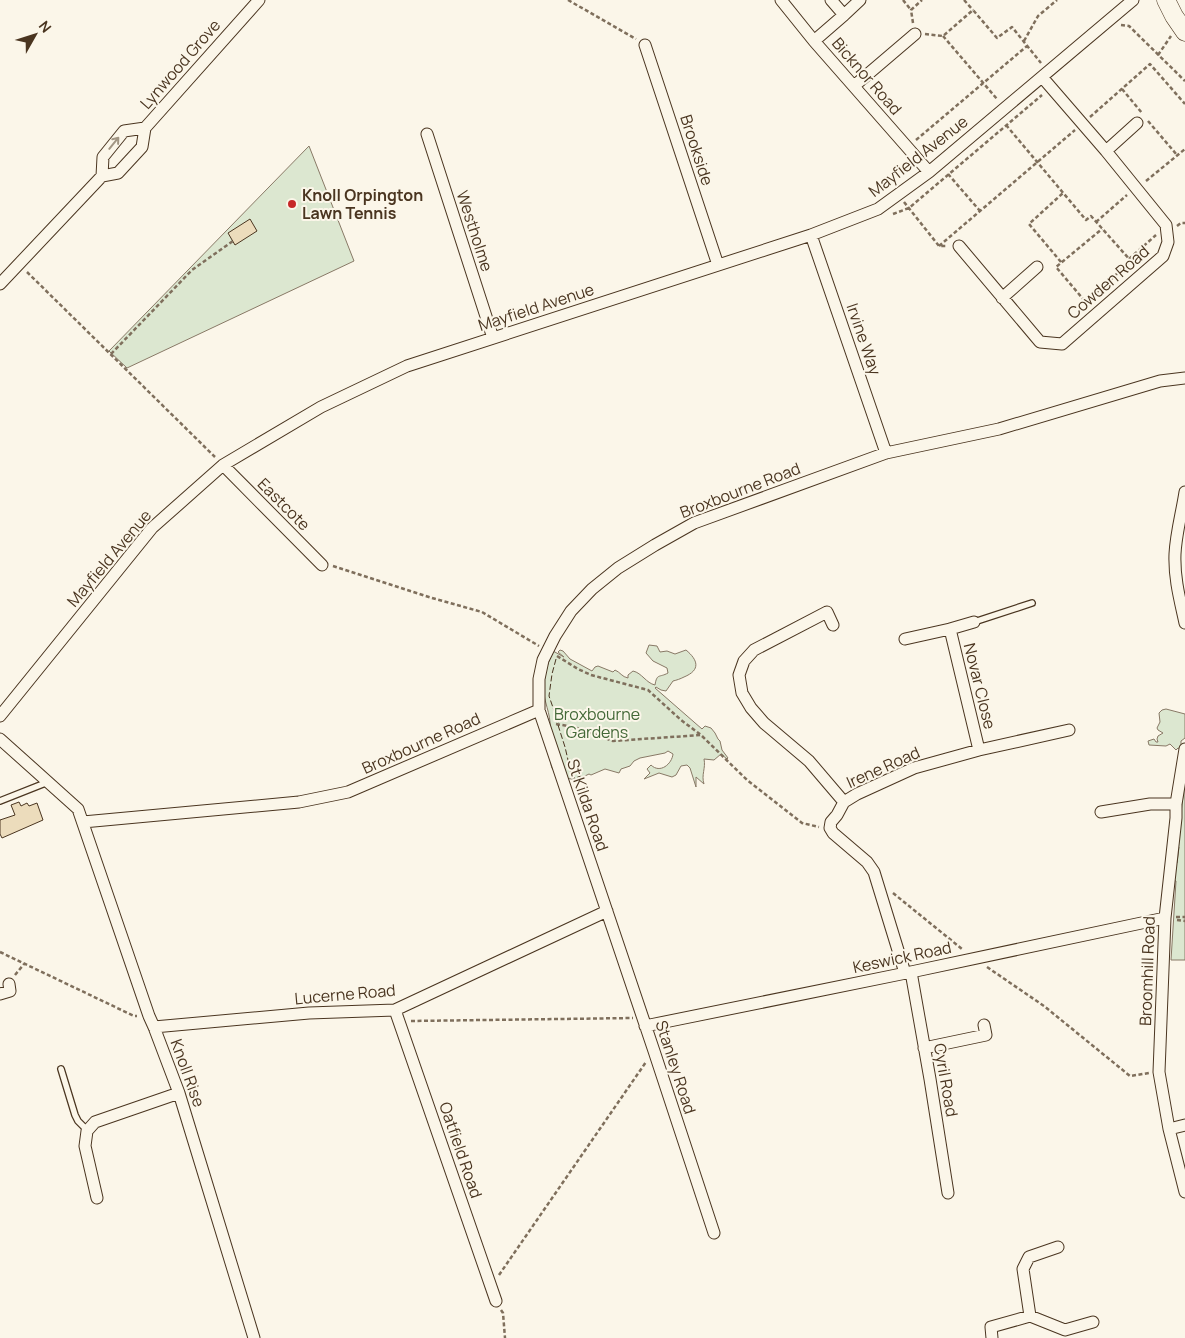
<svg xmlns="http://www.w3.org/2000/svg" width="1185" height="1338" font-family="Manrope,sans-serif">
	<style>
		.green { fill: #dce7d0; stroke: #887966 }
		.building { fill: #ecdcbc; stroke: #4a3520 }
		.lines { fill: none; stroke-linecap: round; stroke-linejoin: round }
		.service-casing { stroke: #4a3520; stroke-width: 8 }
		.minor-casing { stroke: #4a3520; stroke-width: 13 }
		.primary-casing { stroke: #4a3520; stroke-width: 19 }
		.path { stroke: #7f6f5c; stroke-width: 2.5; stroke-dasharray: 4 2.5; stroke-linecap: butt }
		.service { stroke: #fbf6e9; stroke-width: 5.5 }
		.minor { stroke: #fbf6e9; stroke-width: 11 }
		.primary { stroke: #fbf6e9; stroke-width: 18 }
		.fence { stroke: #4a3520; stroke-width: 1; stroke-dasharray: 6 2.5; stroke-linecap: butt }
		.oneway { stroke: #a29684 }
		.poi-dot { fill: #c62828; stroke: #fbf6e9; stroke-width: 2 }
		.labels { text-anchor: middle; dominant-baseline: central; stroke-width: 4; stroke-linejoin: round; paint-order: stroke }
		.street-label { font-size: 16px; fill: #4a3520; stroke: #fbf6e9 }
		.poi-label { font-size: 16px; font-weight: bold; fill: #4a3520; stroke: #fbf6e9; text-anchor: start }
		.park-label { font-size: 16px; fill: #436837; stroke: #fbf6e9 }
	</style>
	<rect width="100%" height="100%" fill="#fbf6e9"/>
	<path class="green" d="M309,146L354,261L127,368L109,351Z
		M649,645L657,646L660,652L667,651L675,654L686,650C698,660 701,670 684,677C680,679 677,680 673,681L666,691L661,690L656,687L655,688L702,729L705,726L711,728L715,733L718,739L720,741L722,750L728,758L727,759L721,754L714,760L704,759C706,768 701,775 704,784L696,777V787L690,768L687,765L681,766L676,775L672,777L659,773L644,779L650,773L647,769L651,765C660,774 672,764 673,754L668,751L665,753L640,758L634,761L630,766L621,769L619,773L605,769L591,775L589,774C585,776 579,779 575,779C567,780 555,774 552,768C549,762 551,730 550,722C549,709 542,697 544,684C545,673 548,661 553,651L564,657L558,652L560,650L563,651L570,659L592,671L595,667L598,666L613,672L615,670C620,672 622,677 628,678V675L633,671C642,673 646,683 655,685C657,673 659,678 668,673L667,668L653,661L646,653Z
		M1166,709L1185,714V738L1181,741V749L1178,748L1176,750L1170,744L1166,746L1149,745L1148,741L1154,739L1156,742H1158L1157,739L1158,736L1163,733L1158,730L1157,728L1160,722L1159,713L1162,710Z
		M1185,767V960H1171L1176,881L1173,880V865L1177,863L1179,847L1177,845L1184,788Z"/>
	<path class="building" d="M250,219L257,231L235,245L228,233Z
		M19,802L21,806L27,803L29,806L37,803L43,820L2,838L0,834V820L15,815L11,805Z"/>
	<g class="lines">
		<g class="service-casing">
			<path id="service" d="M974,622L1032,603
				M0,801L48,782
				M61,1069L75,1115L78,1121L88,1131"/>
		</g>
		<g class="minor-casing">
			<path id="minor" d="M781,0L814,41L929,172
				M844,15L860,0
				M814,41L844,15L831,0
				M645,45L718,265
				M854,86L915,34
				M427,134L493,338
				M1106,151L1137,123
				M102,176L103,157L124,131L145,128
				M811,235L886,453
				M959,246L1040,342L1062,344L1163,256L1168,242L1166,225L1106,151L1042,77
				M0,284L102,176L118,173L142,147L145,128L259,0
				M1002,298L1037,267
				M223,465L322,565
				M1185,492C1182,512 1176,533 1175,554C1174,578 1180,600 1185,623
				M974,622L950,629L979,750
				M833,625L827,612L754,650L744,661L739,675L742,693L751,708L764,723L809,761L844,802
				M905,639L950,629
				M539,710L654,1051L714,1233
				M0,716L152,528L223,465L321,407L407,366L811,235L878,209L929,172L1133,0
				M0,739L78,809L149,1016L154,1027L179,1093L254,1338
				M1185,749L1176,804V818L1165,918L1159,1072L1169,1129L1185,1192
				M1101,812L1150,804H1176
				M83,822L299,802L348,792L539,710V679L543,660L555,636L571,611L592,589L618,568L655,545L694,523L886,453L999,429L1160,381L1185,378
				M911,972L930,1079L948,1193
				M905,973L874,872L867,862L833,833L830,828L831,822L837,815L844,802L857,794L914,768L979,750L1069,730
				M0,994L10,991L9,984
				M395,1010L496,1301
				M645,1026L911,972L1165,918
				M154,1027L309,1013L395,1010L607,911
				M924,1048L986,1035L984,1025
				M1169,1129L1185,1125
				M97,1198L85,1146L87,1131L95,1122L179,1093
				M1030,1316L1023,1269L1029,1257L1058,1247
				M992,1338L991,1327L1030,1316L1065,1330L1093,1322"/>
		</g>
		<g class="primary-casing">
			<path id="primary" d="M1166,0L1174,16L1185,32"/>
		</g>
		<path class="path" d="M568,0L636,39
			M903,0L911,10
			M964,0L973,10
			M913,23L911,10L922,0
			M1121,25L1129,26L1185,81
			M925,34L943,36L973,10L997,38L1012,27L1041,63
			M943,36L997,99
			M1024,41L1038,16L1057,0
			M1158,55L1171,36
			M1122,89L1142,113
			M1090,117L1150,64L1185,104
			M1148,121L1177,155
			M1006,125L1086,220L1091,216L1131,261L1086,302
			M916,140L1027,46
			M948,174L980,211
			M1146,181L1185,149
			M904,202L939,246H947
			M893,214L909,208L1042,95
			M1096,222L1127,195
			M1177,226L1181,223H1185
			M939,246L1075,130
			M1129,259L1156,235
			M1061,262L1029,224L1063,193
			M27,272L215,457
			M1089,306L1056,267L1102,229
			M111,354L192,270L233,241
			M333,566L432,598L482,612L539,646
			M557,656L578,669L591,675L648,690L681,720L701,735L747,780L802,823L819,827
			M556,724L574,727L613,741L701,735
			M893,893L962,949
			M1176,917H1185
			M1177,920L1185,921
			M0,952L134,1016H137
			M987,967L1044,1006L1130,1076L1149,1073
			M15,975L24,964
			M411,1021L633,1018
			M499,1275L646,1062
			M501,1310L503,1313L505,1338"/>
		<use href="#service" class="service"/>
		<use href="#minor" class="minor"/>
		<use href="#primary" class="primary"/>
		<path class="fence" d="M556,659L552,674L549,696L558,722L560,723
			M558,725L565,747L572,777L575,778L581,776"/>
	</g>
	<defs><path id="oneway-shaft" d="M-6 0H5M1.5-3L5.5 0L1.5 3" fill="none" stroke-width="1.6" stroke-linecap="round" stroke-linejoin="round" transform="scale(1.25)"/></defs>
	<use class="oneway" href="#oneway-shaft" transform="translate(114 143) rotate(-51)"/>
	<circle class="poi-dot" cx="292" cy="204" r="5"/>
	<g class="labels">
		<g class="street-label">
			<text transform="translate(180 64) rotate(-49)">Lynwood Grove</text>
			<text transform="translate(867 76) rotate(49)">Bicknor Road</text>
			<text transform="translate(697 150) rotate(72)">Brookside</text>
			<text transform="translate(918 156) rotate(-38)">Mayfield Avenue</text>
			<text transform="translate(475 231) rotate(72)">Westholme</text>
			<text transform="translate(1108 282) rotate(-41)">Cowden Road</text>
			<text transform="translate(536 307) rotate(-18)">Mayfield Avenue</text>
			<text transform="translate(864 339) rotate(71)">Irvine Way</text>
			<text transform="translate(740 490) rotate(-21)">Broxbourne Road</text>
			<text transform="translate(284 504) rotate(45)">Eastcote</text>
			<text transform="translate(109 558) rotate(-50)">Mayfield Avenue</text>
			<text transform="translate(980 686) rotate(76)">Novar Close</text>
			<text transform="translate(421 743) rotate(-24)">Broxbourne Road</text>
			<text transform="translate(883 767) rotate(-24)">Irene Road</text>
			<text transform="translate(588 805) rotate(71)">St Kilda Road</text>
			<text transform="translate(902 957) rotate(-12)">Keswick Road</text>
			<text transform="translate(1147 971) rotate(-88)">Broomhill Road</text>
			<text transform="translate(345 994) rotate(-5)">Lucerne Road</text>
			<text transform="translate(676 1067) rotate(72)">Stanley Road</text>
			<text transform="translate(188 1073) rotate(70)">Knoll Rise</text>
			<text transform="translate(946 1080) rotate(80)">Cyril Road</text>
			<text transform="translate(461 1150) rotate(71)">Oatfield Road</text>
		</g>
		<g class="poi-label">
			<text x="302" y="195">Knoll Orpington<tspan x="302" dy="18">Lawn Tennis</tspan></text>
		</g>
		<g class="park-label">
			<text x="597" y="714">Broxbourne<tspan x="597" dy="18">Gardens</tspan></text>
		</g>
	</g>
	<g transform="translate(35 35) rotate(51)" stroke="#fbf6e9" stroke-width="4" paint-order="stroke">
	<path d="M0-4L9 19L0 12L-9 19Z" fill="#4a3520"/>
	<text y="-8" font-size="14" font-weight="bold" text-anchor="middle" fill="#4a3520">N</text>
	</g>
</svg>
